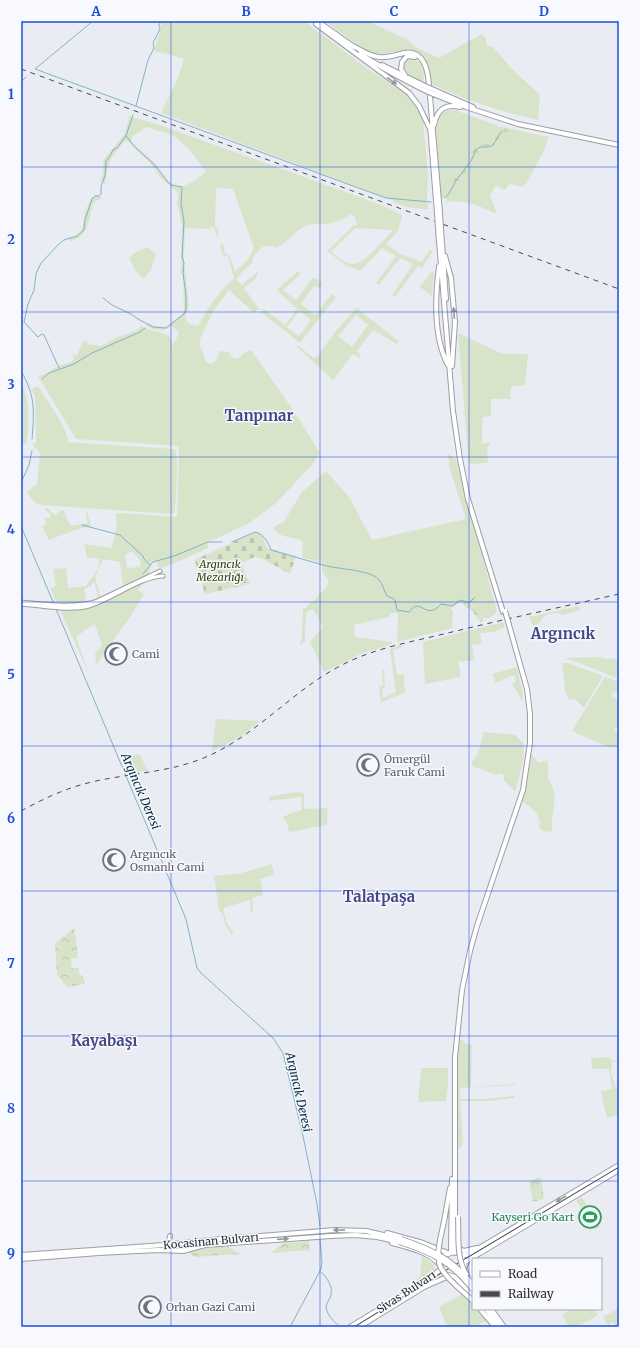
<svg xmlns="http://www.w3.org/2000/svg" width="640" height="1348" font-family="Merriweather,serif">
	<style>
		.grass { fill: #d8e4ca; fill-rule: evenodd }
		.forest { fill: url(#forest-crowns) }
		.wetland { fill: url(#wetland-marsh) }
		.cemetery { fill: url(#cemetery-stones) }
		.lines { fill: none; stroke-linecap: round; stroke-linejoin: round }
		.stream { stroke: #83b1c8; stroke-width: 1 }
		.secondary-casing { stroke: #9c9ea4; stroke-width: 5 }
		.trunk-casing { stroke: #9c9ea4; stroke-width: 6 }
		.secondary { stroke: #fff; stroke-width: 3 }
		.trunk { stroke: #fff; stroke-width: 4 }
		.tram { stroke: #494a4e; stroke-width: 1 }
		.rail { stroke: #494a4e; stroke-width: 1; stroke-dasharray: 5 5; stroke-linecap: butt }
		.trunk-bridge-casing { stroke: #9c9ea4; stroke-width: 6; stroke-linecap: butt }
		.trunk-bridge { stroke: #fff; stroke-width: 4 }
		.oneway { fill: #98989a }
		.grid { fill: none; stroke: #1d4ed8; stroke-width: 1; stroke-opacity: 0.55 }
		.labels { text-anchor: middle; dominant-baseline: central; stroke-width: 3; stroke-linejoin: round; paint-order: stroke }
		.park-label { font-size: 11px; font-style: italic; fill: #314707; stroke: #f8f9ff }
		.worship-label { font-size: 11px; fill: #5b616d; stroke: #f8f9ff; text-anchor: start }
		.leisure-label { font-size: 11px; fill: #27864d; stroke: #f8f9ff; text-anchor: end }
		.street-label { font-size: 11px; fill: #303134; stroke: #f8f9ff }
		.water-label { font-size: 12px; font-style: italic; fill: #032e3e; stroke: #f8f9ff }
		.district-label { font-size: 15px; font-weight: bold; fill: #424986; stroke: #f8f9ff }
		.neatline { fill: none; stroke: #1d4ed8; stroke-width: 1.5 }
		.grid-label { font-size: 13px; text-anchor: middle; font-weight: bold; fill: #1d4ed8 }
	</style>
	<defs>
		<pattern id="forest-crowns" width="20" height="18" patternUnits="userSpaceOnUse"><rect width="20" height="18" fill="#d8e4ca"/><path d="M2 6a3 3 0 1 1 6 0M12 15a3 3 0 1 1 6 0" fill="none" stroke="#bac4ae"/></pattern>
		<pattern id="wetland-marsh" width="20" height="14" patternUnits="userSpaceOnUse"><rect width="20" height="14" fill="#d8e4ca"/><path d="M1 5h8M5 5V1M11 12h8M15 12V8" fill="none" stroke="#bac4ae"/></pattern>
		<pattern id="cemetery-stones" width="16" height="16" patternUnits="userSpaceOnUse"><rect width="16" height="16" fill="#d8e4ca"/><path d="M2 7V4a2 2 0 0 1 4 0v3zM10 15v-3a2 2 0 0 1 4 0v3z" fill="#bac4ae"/></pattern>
	</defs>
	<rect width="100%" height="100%" fill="#eaecf3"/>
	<path class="grass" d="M162,21H304L364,66L408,96L418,107L423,118L428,176L427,201L429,209C418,209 401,208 392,200L161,113L177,80L184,59L168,54L154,51C156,44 158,37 160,31C161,27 160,25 162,21Z
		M325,21H368L408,40L417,48L439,58L482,34L486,39V43L488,46L493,47L511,68L540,95L538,120C501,112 466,100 431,84C428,63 423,47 398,51C389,52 383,55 374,53C362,49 335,29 325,21Z
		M408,58C424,58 424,72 424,84C413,79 404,78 402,65Z
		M450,110H455L499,126L494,141C488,146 482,143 477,146C470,151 472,157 469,163C463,173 444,183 448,196L464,174L474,164L478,153L482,150L500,145L508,137L512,129L549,137L543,153L526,184L523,187L510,184L504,190L496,185L490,196L497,214C481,207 465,199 447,202L446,198H440L435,126C438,117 440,112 450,110Z
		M128,116L157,124L384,206L402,215V216L398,231L386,244L401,254L421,262L430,250L433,251L422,268L418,266L395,297L392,295L413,264L400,258L379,285L376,283L396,256L382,248L360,271L344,264L327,251L354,225H357L355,218L351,214C345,218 338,222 331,223C323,225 314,223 306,226C294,230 288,243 276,248L274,246H264L261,248L254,256L252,263L242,272L236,280L242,285L258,271L256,278L244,288L260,310H257L254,313L229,290L214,310L200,339V347L203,352L206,362L210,364L215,362L220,351L229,352L232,358L236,359L240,357L242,354L251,350L296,414L320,453L312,465L276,503L248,524L206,543L208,545V548L173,564L160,568L157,565V561L151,563L148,579L137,590L144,594L130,617L96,665L95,654L102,645L95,625L91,626L76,637L89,674L50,588L56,586L53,569L66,568L68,588L86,586L98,569L100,559L87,557L84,544L112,548C114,536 119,526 115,514L125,513L177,517L179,446L76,439L38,376L43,375L60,365L72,362L74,358L72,353L75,355H77L83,342L86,340L88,344L101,346L120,336L136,331L141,326C148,330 167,333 171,338C172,340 172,345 172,347L179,333L172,326C164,332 153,331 146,325L147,323L155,326L167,327L182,314L184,311L183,277L181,272L182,225L177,203L178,197L177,192L160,177L150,163L126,140C120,146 111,157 109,164C107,170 106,177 105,184L100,180L102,178L104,159L124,135L129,119ZM148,127C155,131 162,131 169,134C184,140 197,159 206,172C199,177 190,185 182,186C167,188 158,167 150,159C144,153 137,148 131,142L132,137L145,128ZM216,188L233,189L254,248L249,258L235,272L230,257L225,253L223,244L220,245L223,256H228L234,278C218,293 209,305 199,325C192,327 187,323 185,317L189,306L184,261L185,228L211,229L212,227H214L217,236L219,237L218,230L215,226ZM355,228L392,230V231C384,239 364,265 352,264C345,263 337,256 331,252ZM132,551L141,561L140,567L127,568L125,555ZM103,559L120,562L123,586L101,598L95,577ZM94,581L98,597L86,603L84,589L91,586Z
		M97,195L102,198L94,202C88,219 90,236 71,241L68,238L75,236L82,230L85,212L90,200L92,197Z
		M147,247L156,254L151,270L143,279L136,271L129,258L136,252Z
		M298,271L301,274L283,290L296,300L312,278L320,280L322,284V287L319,288L314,286L301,304L315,315L332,294L336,297L300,343L261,312L264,309L285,325L297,309L277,290ZM299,311L311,320L299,336L287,327Z
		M432,271L434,273L432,296L420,287Z
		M357,307L360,310V311L399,341L397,344L373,330L357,351L361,355L359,358L353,354L333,380L297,347L298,345L313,358L317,357L335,332ZM356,315L368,325L352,347L338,336Z
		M458,333L503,354H528L525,385L512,386L510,395L511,399H491V416L483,417L482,425V444L490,442L487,450L488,463L469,464Z
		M21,382C31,400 28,423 27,444L21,443V399L23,398L21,396Z
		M38,386C45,398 69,429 68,442L175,449C179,456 176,500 175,510L174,513L171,514L41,505L35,503L27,492L37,484L40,454L37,449L33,446V443H36L35,398L32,389Z
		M448,454L456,459L497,611C493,618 487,620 480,617L471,602L476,595L474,594L468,599L462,598L451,603L441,602C437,604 435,608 430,608C421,609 415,601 408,611L415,607C425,607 433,613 441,604L448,605L453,611L452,628L397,642L398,613H390L389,617L354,625L355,637L392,642V644L361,654L324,672L310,642L323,627L313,609L306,612L305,638V642L300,645L302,636L303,609L306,608L310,603L315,600L319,594L326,588L329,581L322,571V563L302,557L303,542C297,537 291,538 284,536C279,535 276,531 273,528L277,525L283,523L302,492L326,471L349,497L372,540L466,519L450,469Z
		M47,508L55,515L61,510H65L64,513L71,526L88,523L85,511L87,512L91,526L75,530L49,540L42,526L47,524L44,517L49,518L51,516L45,509Z
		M579,606L580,610L563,615C559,612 548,613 544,617C540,622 540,624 533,626L529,617Z
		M503,622L505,627L494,632L480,633L482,644L472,645L474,660L458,662L461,677L425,684L423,642Z
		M401,645L402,647L393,650L397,675L404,674V688L406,692L381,702L379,687L383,685L382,670H384L385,688L382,689L383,698L396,692L390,649Z
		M598,657L607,659L619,658V679L566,658Z
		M562,663H568L603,676L584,708L575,699L569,700L565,691Z
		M517,667L523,695L522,702L517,691L512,685L516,681L514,675L495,683V679L492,674Z
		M605,677L619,682V689L611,695L619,700V725L614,730L619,734V748L608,747L572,731Z
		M216,719L260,721L239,738L212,751Z
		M484,732L515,735L524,744L523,762L515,792L504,780V775L498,773L496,775L472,766V762L478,754Z
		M136,754L140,755L148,771L131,773C126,772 123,766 125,761Z
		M531,754L539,763L548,760V778L553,788L555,799L552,817V832L543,831L538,827L540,825C540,814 532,807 522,802L528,779Z
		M296,792L304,793V809L326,808L328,810L327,825L289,832L287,823L283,817L291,813L302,810L301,797L269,801V797L284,794Z
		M272,864L274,875L260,879L263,895L252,898L253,913H251L250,900L223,908L226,921L234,934H231L225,924L223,915L219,910L214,876L241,873Z
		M457,1039L463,1040L465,1044L472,1045L471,1087L515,1084L516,1085L460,1088V1099H483L514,1096L515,1098L489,1101H460L463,1144L457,1151Z
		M609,1057L611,1060L619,1061V1062H612L611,1071L615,1087H619V1115L607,1118L601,1091L612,1089L609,1069H592L591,1058Z
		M421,1068H448V1086L446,1101L418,1102Z
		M582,1197L600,1227L594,1229L576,1200Z
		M422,1256L434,1264C437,1274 426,1279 418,1283L417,1279L420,1277Z
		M462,1294L473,1305V1309H476L486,1321L474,1327H447L439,1307Z
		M618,1308L619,1311V1327H615L612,1322L609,1324L610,1327H608L603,1317Z
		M573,1309H593L598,1315L577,1327H569L562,1315Z"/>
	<path class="forest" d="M74,928L78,955L77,958L71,959L72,968H78L80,975H82L85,984L67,987L57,975L55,943Z
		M541,1177L544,1199L533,1202L529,1181Z
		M309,1240L310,1250L271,1253L283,1243L298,1242Z
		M213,1247H229L241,1254L195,1257L189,1253L191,1250Z"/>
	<path class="wetland" d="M499,126L512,129C505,150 494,144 479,152L474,164L464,174L448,197C444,185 460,174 467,166C472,160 469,151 476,146C482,143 487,146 494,141Z
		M475,594L476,597L471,603L480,617L484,618L481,623L473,612L462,603H458L452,608L447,605L442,604C434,612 427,610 417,607L408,611C417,598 423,612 433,608C437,607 438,604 441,602L451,603L462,598L468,599Z"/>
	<path class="cemetery" d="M256,532L263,537L267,548L296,556L290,574L263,559L255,557L241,563L250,584L205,594L199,572L194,560Z"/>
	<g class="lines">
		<path class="stream" d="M93,21L35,69L364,190L386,198L431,202
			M21,82L26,77
			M136,106L148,60L154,48L153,43L160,29L159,25L161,21
			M445,198L448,195L457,179L471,161L476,150L480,147H489L493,145L501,132
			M103,298L112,305L131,314L138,319L153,327L166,328L184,314L186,310V295L183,273L184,263L182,257L184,221L181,204L182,187L172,185L168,182L155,165L136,148L126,136
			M59,368L44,335L42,334L38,337L24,322L28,304L34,290L36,274L41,263L59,244L64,240L77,236L84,230L85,220L92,199L95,196H99L101,194V186L105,176L106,161L110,156L113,150L117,148L126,136L133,115
			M21,371C36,396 34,412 32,439
			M42,379L49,373L74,364L92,353L140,332L145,328
			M21,483L29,465L32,451
			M82,525L120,535L143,556L144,559L150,565
			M21,526L54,604
			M232,542L255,532C264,534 268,542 271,550C289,555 308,561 327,566C338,569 372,570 379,580C383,584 384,591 387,596L392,598L395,600L397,610L409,612C411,610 412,608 414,607C423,603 428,619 441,604L452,606L461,600L469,603L474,598
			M143,574L153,562L174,556L208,542H222
			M56,609L186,919L197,968L201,973L273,1038L283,1053L303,1136L317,1204L320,1226
			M321,1272C327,1277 333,1287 331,1294C331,1298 327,1302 326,1306C326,1314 334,1322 340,1327
			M290,1327L321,1269L322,1263L320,1239"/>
		<g class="secondary-casing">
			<path id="secondary" d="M21,602C46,604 71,608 95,602L160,571
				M21,604C40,606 71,611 89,606C113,599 139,577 163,576"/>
		</g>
		<g class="trunk-casing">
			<path id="trunk" d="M317,21L354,47
				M316,24L409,93L419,106L429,127
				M353,46C361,50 369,56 379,57C388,58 395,55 404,53C424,49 428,71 429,85L440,213
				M360,54L390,72L422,89
				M382,65L423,85
				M406,77L401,69L402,62L407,56L415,57
				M434,90L473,107
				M433,94L466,107L518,124L619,145
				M434,125C437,110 445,103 460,107
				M430,126L437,213
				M438,229L453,411L460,459L468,499L503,612
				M441,229L446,299
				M445,256L451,278L455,322L452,366
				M439,266C435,297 433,337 448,365
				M445,1216L450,1188
				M387,1233L423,1243L448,1253
				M392,1243C407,1247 430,1252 440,1265
				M164,1245L169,1241L170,1236
				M457,1248L464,1251L477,1248
				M451,1252L452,1179
				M455,1253V1057L462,990L470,951L477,926L523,790L530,743V714L527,689L509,625
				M21,1255L164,1245L221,1239L335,1230L366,1231L401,1239
				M460,1255H467L476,1250L619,1165
				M21,1259L99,1253L158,1250L183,1251L205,1245L331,1236L355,1235L377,1237L399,1242
				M442,1260L445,1255L454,1252
				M473,1260L470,1268L473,1278
				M465,1262L619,1170
				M445,1274L455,1277C465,1273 468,1263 460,1255
				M455,1277L473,1296
				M480,1309L495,1327
				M486,1309L499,1327
				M491,1309L504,1327
				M350,1327L429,1279L441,1269
				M359,1327L424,1287L449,1276"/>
		</g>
		<use href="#secondary" class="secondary"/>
		<use href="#trunk" class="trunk"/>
		<path class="tram" d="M354,1327L443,1272L619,1167"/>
		<path class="rail" d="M21,69L619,289
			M21,811C45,798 68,787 96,781C133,773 171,772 206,757C257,735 292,691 340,666C374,648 411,642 448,633C505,619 562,607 619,594"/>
		<g class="trunk-bridge-casing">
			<path id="trunk-bridge" d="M423,85L434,90
				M422,89L433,94
				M437,213L438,229
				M440,213L441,229
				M505,611L509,625
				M445,1216C443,1230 434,1254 441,1268C448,1281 463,1291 473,1301
				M458,1217C459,1236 456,1257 466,1274
				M401,1239C431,1249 453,1259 473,1285
				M399,1242C431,1252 453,1263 473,1290"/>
		</g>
		<use href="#trunk-bridge" class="trunk-bridge"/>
	</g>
	<defs><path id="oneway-solid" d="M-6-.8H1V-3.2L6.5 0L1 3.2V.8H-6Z"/></defs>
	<g class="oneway">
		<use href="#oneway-solid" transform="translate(392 81) rotate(36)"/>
		<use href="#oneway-solid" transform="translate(454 313) rotate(-94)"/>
		<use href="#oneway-solid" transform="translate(561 1199) rotate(150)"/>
		<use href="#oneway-solid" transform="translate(339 1230) rotate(179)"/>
		<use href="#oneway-solid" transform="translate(283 1239) rotate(-4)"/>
	</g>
	<path class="grid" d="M171,21V1327M320,21V1327M469,21V1327M21,167H619M21,312H619M21,457H619M21,602H619M21,746H619M21,891H619M21,1036H619M21,1181H619"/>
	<defs>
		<g id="mosque-ring" transform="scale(1.15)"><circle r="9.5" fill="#f8f9ff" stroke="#6b7280" stroke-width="1.5"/><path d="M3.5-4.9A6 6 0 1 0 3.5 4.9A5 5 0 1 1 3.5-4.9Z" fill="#6b7280"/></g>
		<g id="stadium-ring" transform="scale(1.15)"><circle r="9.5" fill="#f8f9ff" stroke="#2e9e5b" stroke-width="1.5"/><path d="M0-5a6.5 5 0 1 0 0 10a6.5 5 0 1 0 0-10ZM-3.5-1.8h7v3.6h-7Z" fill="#2e9e5b"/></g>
	</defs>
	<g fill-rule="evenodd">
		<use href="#mosque-ring" x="116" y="654"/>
		<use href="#mosque-ring" x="368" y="765"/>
		<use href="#mosque-ring" x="114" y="860"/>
		<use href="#stadium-ring" x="590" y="1217"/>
		<use href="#mosque-ring" x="150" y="1307"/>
	</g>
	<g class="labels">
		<g class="park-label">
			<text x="220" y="564">Argıncık<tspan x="220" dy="13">Mezarlığı</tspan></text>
		</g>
		<g class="worship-label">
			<text x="132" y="654">Cami</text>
			<text x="384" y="759">Ömergül<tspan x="384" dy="13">Faruk Cami</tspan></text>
			<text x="130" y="854">Argıncık<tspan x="130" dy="13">Osmanlı Cami</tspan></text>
			<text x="166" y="1307">Orhan Gazi Cami</text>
		</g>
		<g class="leisure-label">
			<text x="574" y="1217">Kayseri Go Kart</text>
		</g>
		<g class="street-label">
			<text transform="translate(211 1241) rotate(-5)">Kocasinan Bulvarı</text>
			<text transform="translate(406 1292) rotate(-33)">Sivas Bulvarı</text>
		</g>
		<g class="water-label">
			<text transform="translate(141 791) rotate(67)">Argıncık Deresi</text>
			<text transform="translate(299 1092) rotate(77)">Argıncık Deresi</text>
		</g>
		<g class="district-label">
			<text x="259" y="415">Tanpınar</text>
			<text x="563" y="633">Argıncık</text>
			<text x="379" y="896">Talatpaşa</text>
			<text x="104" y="1040">Kayabaşı</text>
		</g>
	</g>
	<rect width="640" height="1348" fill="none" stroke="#f8f9ff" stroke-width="44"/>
	<rect x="472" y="1258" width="130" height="52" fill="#f8f9ff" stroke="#a8a9ae"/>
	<rect x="480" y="1271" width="20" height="6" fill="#ffffff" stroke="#a8a9ae"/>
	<text x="508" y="1278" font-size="12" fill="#303134">Road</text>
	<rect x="480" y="1291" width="20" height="6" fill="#494a4e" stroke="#a8a9ae"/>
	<text x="508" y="1298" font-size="12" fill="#303134">Railway</text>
	<rect x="22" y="22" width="596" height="1304" class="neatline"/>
	<g class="grid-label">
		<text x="96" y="16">A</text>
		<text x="246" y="16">B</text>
		<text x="394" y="16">C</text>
		<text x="544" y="16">D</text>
		<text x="11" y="99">1</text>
		<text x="11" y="244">2</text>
		<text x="11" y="389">3</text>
		<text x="11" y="534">4</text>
		<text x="11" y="679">5</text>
		<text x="11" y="823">6</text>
		<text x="11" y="968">7</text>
		<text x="11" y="1113">8</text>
		<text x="11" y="1258">9</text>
	</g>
</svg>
